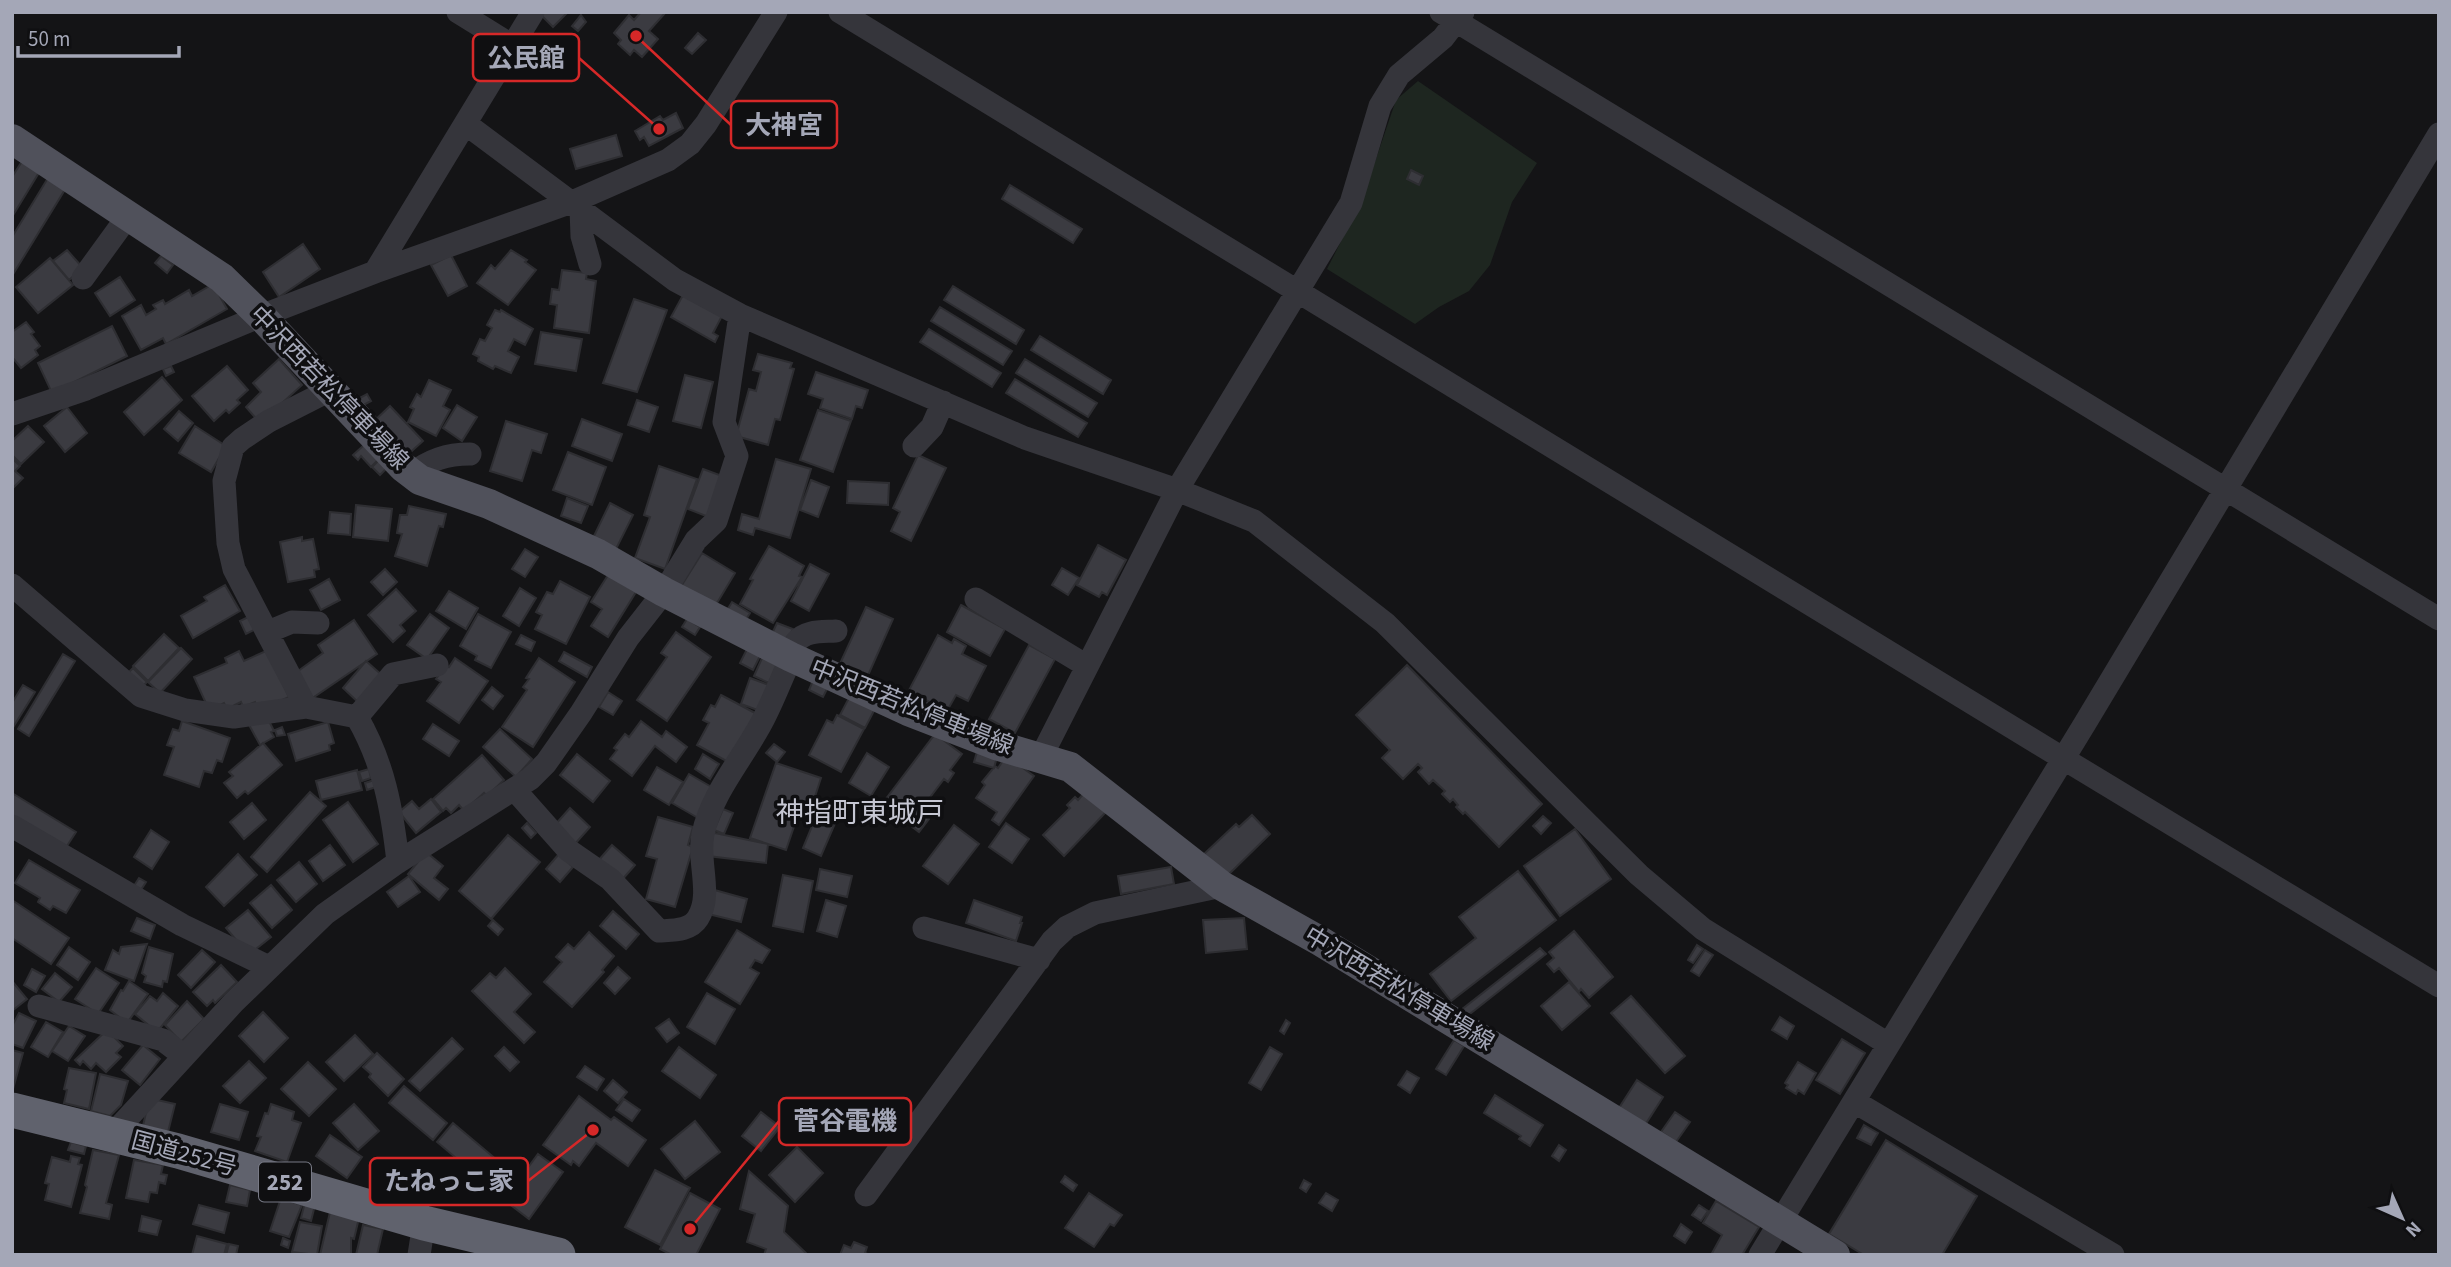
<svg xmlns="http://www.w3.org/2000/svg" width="2451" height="1267" font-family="'Source Sans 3','Noto Sans JP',sans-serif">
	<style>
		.green { fill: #1e2620 }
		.building { fill: #3b3b41; stroke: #2e2e32; stroke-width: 2 }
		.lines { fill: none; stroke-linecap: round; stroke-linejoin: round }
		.minor { stroke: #35353b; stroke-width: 23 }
		.major { stroke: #50515b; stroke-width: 30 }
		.highway { stroke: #60626d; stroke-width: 35 }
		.labels { text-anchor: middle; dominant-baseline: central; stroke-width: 7; stroke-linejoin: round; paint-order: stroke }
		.shield { fill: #0f0f11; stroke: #777985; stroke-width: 2 }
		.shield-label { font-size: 23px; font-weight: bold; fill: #a4a7b7 }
		.street-label { font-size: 24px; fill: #a4a7b7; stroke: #0f0f11 }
		.quarter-label { font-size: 28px; fill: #c6c7d3; stroke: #0f0f11 }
		.leader { fill: none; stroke: #d62828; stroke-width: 2.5 }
		.callout-dot { fill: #d62828; stroke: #0f0f11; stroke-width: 2.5 }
		.callout { fill: #0f0f11; stroke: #d62828; stroke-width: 2.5 }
		.callout-label { font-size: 26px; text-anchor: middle; font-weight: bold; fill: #a4a7b7 }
	</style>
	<rect width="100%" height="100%" fill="#141416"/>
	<path class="green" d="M1418,81L1537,163L1512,202L1490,265L1469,291L1439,307L1415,324L1327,269L1362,200L1396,100Z"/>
	<path class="building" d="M544,12H568L553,27L541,15Z
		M641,12H666L649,31L658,39L642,57L634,50L630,55L618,44L621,40L614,33L629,15L634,20Z
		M581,15L586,22L578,31L572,26Z
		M698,33L706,40L692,54L685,48Z
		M676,113L683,128L649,146L644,137L640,140L635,131L660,116L663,120Z
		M616,135L622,156L576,169L570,149Z
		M26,155L43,166L12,217V177Z
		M1411,170L1423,176L1419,185L1407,179Z
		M51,173L69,183L12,276V237Z
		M1010,185L1082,229L1073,243L1002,199Z
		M303,244L320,269L279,297L263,272Z
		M67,250L83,268L69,280L53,261Z
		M511,250L527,260L525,262L536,270L508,305L477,283L491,265L495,269Z
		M451,255L467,286L448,296L431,265Z
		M161,256L173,265L167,273L155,263Z
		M50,258L73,285L38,313L16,287Z
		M562,270L587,273L586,279L596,281L589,333L554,328L557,305L550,304L552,289L559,290Z
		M120,277L135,300L110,316L95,293Z
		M213,284L227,309L166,344L163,338L141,350L122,316L141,305L146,315L156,309L153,305L163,300L165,304L189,290L192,296Z
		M953,286L1024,330L1016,344L944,300Z
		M683,295L722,316L713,333L718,336L715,342L671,317Z
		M634,299L667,310L637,392L603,383Z
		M940,307L1012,351L1003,365L931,321Z
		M495,310L500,312L501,310L533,329L525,345L514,339L508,351L519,357L511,373L495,366L493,369L478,361L479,357L473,354L480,339L485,341L492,328L487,325Z
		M26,322L34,332L31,334L40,346L35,350L38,355L21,368L12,357V332Z
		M112,326L127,356L52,393L38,363Z
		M929,329L1001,373L992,387L920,342Z
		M541,332L582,339L576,371L535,364Z
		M1040,336L1111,380L1103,394L1031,350Z
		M758,354L792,363L790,368L794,369L780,420L775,419L768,445L736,436L749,389L756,391L761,372L753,370Z
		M279,359L302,385L260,423L246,407L261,392L253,383Z
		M1025,359L1097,403L1088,417L1016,373Z
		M171,366L174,372L166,376L163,369Z
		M227,366L248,390L237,400L240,403L229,413L226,410L214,421L192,396Z
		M816,372L868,390L862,408L856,406L852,419L820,408L823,399L808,394Z
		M685,375L713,382L701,428L673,421Z
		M162,377L182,400L144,435L124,412Z
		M1015,379L1087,423L1078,437L1006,393Z
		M429,380L451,390L443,406L450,410L436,436L408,422L414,409L410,407L417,394L421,397Z
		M367,394L371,401L360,407L356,400Z
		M637,400L658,407L649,432L628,425Z
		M457,405L477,417L462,441L443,428Z
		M390,406L423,441L404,458L372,423Z
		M67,407L87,433L65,452L44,426Z
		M818,410L851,421L833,472L800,460Z
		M179,411L193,423L178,441L164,429Z
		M582,419L622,434L612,461L572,446Z
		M506,421L547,434L541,453L532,450L522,481L490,471Z
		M28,426L44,442L21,464L12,455V441Z
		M195,426L226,446L211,472L179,453Z
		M365,444L380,458L371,467L361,456L358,460L353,455Z
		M568,452L606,467L592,505L553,490Z
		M918,455L946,468L911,541L891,531L900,512L893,508Z
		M12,458L20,466L15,471L23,478L12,489Z
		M380,459L388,467L380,475L372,467Z
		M776,459L811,469L790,538L755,528L753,535L738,530L742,514L759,519Z
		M659,466L697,479L665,569L635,558L650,517L644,515Z
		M703,469L725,477L711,518L688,509Z
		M811,480L829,487L818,517L800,510Z
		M848,481L889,483L888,505L847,503Z
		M567,498L588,506L581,523L561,516Z
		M610,503L633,515L615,551L592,540Z
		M356,505L392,509L388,541L353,537Z
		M409,506L446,514L443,527L439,526L427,566L395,556L402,534L397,533L400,515H407Z
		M330,512L351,514L350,535L328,533Z
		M302,537V541L313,539L319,569L314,570L315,577L288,582L280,542Z
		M1098,545L1126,560L1107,595L1102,592L1099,597L1077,585Z
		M769,546L804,566L799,576L802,577L773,623L740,604L753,580L750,579Z
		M525,549L538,557L525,577L512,569Z
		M702,553L735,573L714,608L680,588Z
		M810,564L829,574L809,611L791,601Z
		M1062,568L1079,578L1068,595L1052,585Z
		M385,569L397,582L383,595L371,582Z
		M608,575L636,592L608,637L591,626L602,609L591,602Z
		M329,579L340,600L321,610L310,590Z
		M560,581L590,597L566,644L535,629L542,615L536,612L547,592L553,594Z
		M225,585L240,611L193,638L181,616L207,601L204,597Z
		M520,588L536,598L519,626L503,616Z
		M396,589L416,611L400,625L405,631L393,642L368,615Z
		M449,591L478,608L466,629L436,611Z
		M732,602L750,613L742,626L724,615Z
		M961,605L1005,629L990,656L947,632Z
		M866,607L893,619L866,680L838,668Z
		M430,614L449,628L427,659L407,645Z
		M478,614L511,632L491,668L475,660L477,656L460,646Z
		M250,616L256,629L246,634L240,621Z
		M687,619L700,627L695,635L682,627Z
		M354,620L377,654L311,699L294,674L323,653L318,645Z
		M777,623L793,629L786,644L770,638Z
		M676,632L711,657L667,721L637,700L667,657L661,653Z
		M164,634L179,648L148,681L133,666Z
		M521,635L535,642L531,651L516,644Z
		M938,635L952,643L954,639L966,646L962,654L986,666L968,701L956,695L947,711L926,700L924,703L907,694Z
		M1029,645L1055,659L1015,733L989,719Z
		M181,648L192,659L160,693L148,682Z
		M747,649L760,656L753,670L740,663Z
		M268,650L289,697L267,707H257L255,702L243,707L241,702L227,709L224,703L209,710L194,677L227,663L225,658L239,651L244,661Z
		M564,652L592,667L587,677L559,661Z
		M63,654L75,661L29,736L18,729Z
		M455,658L488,681L459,723L427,701L441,682L436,679L446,665L449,667Z
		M539,658L575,682L533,747L502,727L527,690L523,687L529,679L526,678Z
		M762,658L777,665L769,683L754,676Z
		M366,661L383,676L359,703L343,688Z
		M1407,665L1542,804L1499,847L1465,812L1463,814L1456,807L1458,805L1453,799L1450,802L1442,794L1445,791L1433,780L1429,784L1418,772L1422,768L1418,764L1403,779L1382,758L1390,750L1356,715Z
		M133,668L147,682L139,690L125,676Z
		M750,678L769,685L760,711L741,704Z
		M814,678L829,685L823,697L809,690Z
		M23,685L35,692L12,729V703Z
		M492,687L503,696L493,709L482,700Z
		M608,692L622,701L613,715L599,707Z
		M721,695L757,714L730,763L697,745L709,723L703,720L711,705L715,707Z
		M850,696L875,709L865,728L840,715Z
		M837,715L864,729L841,772L809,755L827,720L833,723Z
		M267,717L274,731L271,732L274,737L260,745L248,723Z
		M182,721L230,738L222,762L217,760L212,773L204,771L199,787L164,775L174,747L167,745L173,729L179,731Z
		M641,721L662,737L666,731L687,747L676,762L655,746L632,776L610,759L617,750L614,748L625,734L629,737Z
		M328,722L334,743L329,745L330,750L296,761L288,734Z
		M433,724L459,741L449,756L423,739Z
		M282,727L285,735L277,736L275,730Z
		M500,729L532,759L516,777L483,747Z
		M935,734L962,754L950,770L954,773L948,782L944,779L919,812L929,819L919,832L882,804Z
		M263,743L282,765L248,794L245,791L237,798L224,783L233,776L229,772Z
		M774,744L785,752L777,762L766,753Z
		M978,748L998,753L994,768L974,762Z
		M867,753L889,767L871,796L849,783Z
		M577,754L610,781L593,802L560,775Z
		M703,754L719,764L710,779L695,769Z
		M482,755L504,780L487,796L484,793L464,811L459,805L451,813L446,808L443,811L433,799Z
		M1006,756L1034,776L999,825L992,820L997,812L976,798L985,785L982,782L995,766L998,768Z
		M776,763L821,778L810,812L800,809L786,850L750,838Z
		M657,767L683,782L669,805L644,790Z
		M369,769L371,778L362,781L359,772Z
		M357,770L362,790L321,800L316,781Z
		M689,774L715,789L698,818L672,803Z
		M374,780L376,787L367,790L365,783Z
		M310,792L326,806L267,872L251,857Z
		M1085,792L1106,812L1064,856L1043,835L1070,808L1067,805L1075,797L1078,800Z
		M12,793L76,832L65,849L12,817Z
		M431,799L441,812L416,833L399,812L412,801L419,809Z
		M348,802L378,844L353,862L323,820Z
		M252,803L266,820L244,839L230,822Z
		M570,808L590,827L574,845L554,826Z
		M723,809L733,813L724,834L714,830Z
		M817,814L836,821L821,856L803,848Z
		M1252,815L1270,834L1226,877L1204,854L1236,824L1239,827Z
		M1543,816L1551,823L1541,834L1533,826Z
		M658,817L693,827L688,845L693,847L675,907L646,899L657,859L646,856Z
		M527,823L536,833L531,838L522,828Z
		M1006,823L1029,839L1012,863L989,847Z
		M954,825L979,844L948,884L923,866Z
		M1575,829L1611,879L1560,916L1524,866Z
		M151,830L169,842L152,869L134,857Z
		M710,832L768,844L766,863L708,856Z
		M508,835L540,862L491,919L459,891Z
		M330,845L345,865L323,881L309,861Z
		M612,845L635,865L621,881L598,861Z
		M426,852L443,866L434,878L448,889L439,900L408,874Z
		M238,854L257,875L224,906L206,887Z
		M559,854L573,867L560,882L546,869Z
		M29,860L80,890L66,913L53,906L50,910L38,902L40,898L15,883Z
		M299,862L317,884L296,902L277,880Z
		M1171,867L1174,884L1121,894L1118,876Z
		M820,869L852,876L847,897L816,890Z
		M1518,871L1556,920L1451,1001L1430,974L1476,938L1459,917Z
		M783,875L813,881L803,932L773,926Z
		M409,876L420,892L398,907L387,892Z
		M139,878L146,882L139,893L132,889Z
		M271,885L292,910L272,928L250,903Z
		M711,889L747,899L741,922L704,913Z
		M12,900L69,938L51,964L12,938Z
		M826,900L846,906L837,937L817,931Z
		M974,900L1022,917L1020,923H1022L1016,941L966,923Z
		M248,910L271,937L252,952L242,947L226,928Z
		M613,911L639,934L626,949L600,926Z
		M137,918L155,925L150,939L131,931Z
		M1244,918L1247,949L1206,953L1203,920Z
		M493,920L503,929L498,935L488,926Z
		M737,930L770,950L762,963L755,960L750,968L759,973L740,1004L705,982Z
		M1574,931L1613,977L1589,998L1581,989L1579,992L1559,968L1554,972L1547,964L1554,958L1549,952Z
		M589,932L614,956L602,970L604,972L572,1007L544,982L562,962L556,957L568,944L574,949Z
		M147,944L134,981L105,970L113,950L119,954L121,947Z
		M1697,945L1703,949L1693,963L1688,960Z
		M69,947L90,962L78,980L57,965Z
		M149,947L173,954L167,982L163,981L162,987L144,982L146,976L142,973Z
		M1540,948L1546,954L1466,1017L1461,1010Z
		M202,950L215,962L191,988L178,975Z
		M1705,950L1713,955L1699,976L1691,971Z
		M221,965L237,982L215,1003L213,1000L207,1006L193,992Z
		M618,967L630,978L615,994L604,983Z
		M96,968L119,983L98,1014L75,999Z
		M505,968L531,994L514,1012L535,1032L524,1043L472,991L490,973L496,978Z
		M32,969L45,976L36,992L24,985Z
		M55,973L72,987L59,1002L42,989Z
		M12,981L27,999L12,1011Z
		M129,981L148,994L127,1023L110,1010L121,990L123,991Z
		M1569,982L1590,1006L1562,1030L1541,1006Z
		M163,993L178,1006L157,1032L135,1014L150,996L157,1001Z
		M707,993L735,1009L715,1044L687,1027Z
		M1631,996L1685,1056L1665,1073L1611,1013Z
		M187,1001L204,1019L181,1042L165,1025Z
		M263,1012L288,1038L264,1062L239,1036Z
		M19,1013L36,1021L23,1048L12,1044V1026Z
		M1780,1017L1794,1026L1787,1039L1772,1030Z
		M669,1019L679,1033L667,1042L656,1028Z
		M1286,1020L1290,1023L1284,1034L1280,1031Z
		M46,1022L63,1032L48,1057L31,1047Z
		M69,1026L85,1036L68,1061L52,1051Z
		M107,1030L123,1046L116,1053L121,1057L106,1072L96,1063L91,1069L83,1061L80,1065L75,1060Z
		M355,1035L373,1054L344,1081L326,1062Z
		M452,1038L463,1049L420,1091L409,1081Z
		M1842,1039L1865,1053L1840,1094L1816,1080Z
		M1454,1040L1464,1046L1446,1075L1436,1069Z
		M143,1045L160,1059L140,1085L122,1070Z
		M504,1047L519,1062L510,1071L495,1056Z
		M679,1047L716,1075L700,1098L662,1071Z
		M1270,1047L1282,1054L1261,1090L1249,1083Z
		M12,1050L23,1053L13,1089H12Z
		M377,1053L404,1079L388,1096L369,1077L371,1074L363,1067Z
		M249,1061L266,1078L240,1103L223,1086Z
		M308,1062L336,1089L309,1116L281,1089Z
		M1798,1062L1816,1073L1804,1094L1798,1090L1796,1094L1786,1088L1788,1085L1785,1083Z
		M585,1066L604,1079L597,1090L577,1077Z
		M69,1068L96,1073L89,1109L64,1103L67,1090L64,1089Z
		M1407,1071L1419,1078L1410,1093L1398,1085Z
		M100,1074L128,1081L121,1105L110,1116L91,1111Z
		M613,1080L627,1092L618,1103L604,1091Z
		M1637,1080L1663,1097L1645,1125L1619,1108Z
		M404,1086L447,1123L433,1140L389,1103Z
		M1495,1095L1543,1125L1530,1146L1519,1139L1521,1136L1484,1113Z
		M579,1096L611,1120L614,1117L646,1140L628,1166L596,1143L579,1166L573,1161L571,1165L543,1145Z
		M153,1099L175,1104L168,1132L143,1126L147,1108Z
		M624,1099L640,1110L632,1121L616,1110Z
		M220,1104L248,1112L239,1140L211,1132Z
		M271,1104L294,1112L292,1120L301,1123L287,1162L255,1151L261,1137L257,1136L265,1113L268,1114Z
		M354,1104L379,1131L358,1150L333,1123Z
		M761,1112L780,1127L761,1151L742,1136Z
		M1675,1112L1690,1122L1676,1142L1661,1132Z
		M695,1121L720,1152L685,1179L661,1149Z
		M453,1123L516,1176L493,1203L474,1186L481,1179L437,1142Z
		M1864,1125L1878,1133L1871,1145L1857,1138Z
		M330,1135L362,1157L347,1178L316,1156Z
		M1886,1140L1977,1196L1942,1255H1864L1829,1234Z
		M71,1142L86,1146L84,1154L68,1150Z
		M1559,1145L1566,1150L1559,1161L1552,1156Z
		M797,1147L823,1173L795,1202L769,1175Z
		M93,1150L119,1155L106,1203L112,1205L109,1219L80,1213L87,1187L85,1185Z
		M538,1154L563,1172L529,1219L504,1200Z
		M71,1156L80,1158L78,1164L82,1165L71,1207L45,1200L49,1184L45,1183L52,1157L70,1162Z
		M134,1160L163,1165L161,1174L167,1175L165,1184L159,1182L157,1193L150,1192L148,1202L126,1198Z
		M655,1170L690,1188L660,1245L625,1227Z
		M749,1171L788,1206L784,1232L808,1255H764L766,1249L747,1242L755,1214L740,1209Z
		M1065,1176L1077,1185L1073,1191L1061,1182Z
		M1304,1180L1311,1184L1306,1192L1300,1188Z
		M230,1185L250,1190L247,1206L226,1202Z
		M690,1193L720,1209L696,1255H672L660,1249Z
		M1089,1193L1122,1215L1114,1226L1110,1224L1094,1247L1065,1228Z
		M1326,1193L1338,1200L1332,1211L1319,1203Z
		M281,1198L302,1205L289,1237L270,1231Z
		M1716,1201L1759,1227L1742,1255H1711L1722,1235L1703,1223Z
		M305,1202L315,1205L311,1221L301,1218Z
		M199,1205L229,1213L224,1233L193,1224Z
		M1699,1205L1708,1211L1701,1221L1692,1215Z
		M330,1212L359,1218L354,1239L351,1238V1255H320Z
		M142,1216L161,1221L157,1235L139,1231Z
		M300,1222L322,1226L317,1255L292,1252Z
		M1681,1224L1692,1232L1685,1243L1674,1236Z
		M363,1225L383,1229L377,1255H356Z
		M197,1236L227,1244L224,1255H192Z
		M283,1238L290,1241L288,1248L281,1245Z
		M854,1242L867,1247L865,1253L870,1255H840L844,1245L851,1248Z
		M229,1244L238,1246L236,1255H226Z"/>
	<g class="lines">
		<path class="minor" d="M458,12L513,46
			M840,12L2064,759L2439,986
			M1441,12L2439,619
			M466,124L675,280L740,315L1025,438L1177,490L1254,521L1385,623L1639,875L1703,929L1888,1044
			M581,209L582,236L590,264
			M375,272L533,12
			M83,278L128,216
			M12,414L86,389L261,316L375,272L572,202L668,160L690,144L706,124L776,12
			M914,446L932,427L943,402
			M411,474C430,460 446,454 470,454
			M12,585L141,696L185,710L234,717L306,707L357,717C384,764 392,809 398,862
			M976,599L1087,666
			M268,632L292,622L318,623
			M306,707L234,569L228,543L224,481L233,447L242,439L269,421L330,390
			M357,717L393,674L437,665
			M1041,757L1177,490L1351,203L1380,106L1399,75L1443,38L1463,12
			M514,789L568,850L610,879L659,931C673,930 690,931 698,918C713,894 697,861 703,834C712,791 746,755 765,716C774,698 781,680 789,662C791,655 792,647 796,642C806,630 822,632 836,631
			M12,826L182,925L269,967
			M924,928L1039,960
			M39,1006L163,1040L184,1056
			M1855,1102L2113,1255
			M112,1135L234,1002L325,914L398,862L530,779L546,763L581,713L628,638L664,592L696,540L716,521L737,456L724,422L740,315
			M866,1195L1052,941L1067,927L1095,913L1222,886
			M419,1255L424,1223
			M1760,1255L2084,725L2439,134"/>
		<path class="major" d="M12,139L222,278L261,316L403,467L420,480L489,504L598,554L664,592L791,657L908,711L996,745L1070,767L1222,886L1320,941L1835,1255"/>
		<path class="highway" d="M12,1110L178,1151L424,1223L558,1255"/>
	</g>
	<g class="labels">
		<rect class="shield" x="259" y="1162.5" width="52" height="39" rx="5"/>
		<g class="shield-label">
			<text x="285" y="1182">252</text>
		</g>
		<g class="street-label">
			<text transform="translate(329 388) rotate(46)">中沢西若松停車場線</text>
			<text transform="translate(912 707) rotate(22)">中沢西若松停車場線</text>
			<text transform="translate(1399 989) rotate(31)">中沢西若松停車場線</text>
			<text transform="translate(184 1154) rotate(15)">国道252号</text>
		</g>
		<g class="quarter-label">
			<text x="860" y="813">神指町東城戸</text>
		</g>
	</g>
	<path class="leader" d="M659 129L579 58M636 36L731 125M690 1229L779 1121M593 1130L528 1181"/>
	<g class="callout-dot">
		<circle cx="659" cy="129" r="7"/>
		<circle cx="636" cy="36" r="7"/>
		<circle cx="690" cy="1229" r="7"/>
		<circle cx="593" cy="1130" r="7"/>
	</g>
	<g class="callout">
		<rect x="473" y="34" width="106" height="47" rx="7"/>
		<rect x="731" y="101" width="106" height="47" rx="7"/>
		<rect x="779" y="1098" width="132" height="47" rx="7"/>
		<rect x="370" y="1158" width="158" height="47" rx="7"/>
	</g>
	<g class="callout-label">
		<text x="526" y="67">公民館</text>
		<text x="784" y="134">大神宮</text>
		<text x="845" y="1130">菅谷電機</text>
		<text x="449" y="1190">たねっこ家</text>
	</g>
	<rect width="2451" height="1267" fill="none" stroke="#a4a7b7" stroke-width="28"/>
	<g transform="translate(2402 1218) rotate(135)" stroke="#0f0f11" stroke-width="5" paint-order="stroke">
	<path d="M0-5L12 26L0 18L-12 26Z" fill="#a4a7b7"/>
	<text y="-10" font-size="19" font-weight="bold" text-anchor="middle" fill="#a4a7b7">N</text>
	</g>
	<path d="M18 46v10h161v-10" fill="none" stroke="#a4a7b7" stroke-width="3.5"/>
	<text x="28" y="46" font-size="21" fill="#a4a7b7" stroke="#0f0f11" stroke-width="5" paint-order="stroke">50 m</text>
</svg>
